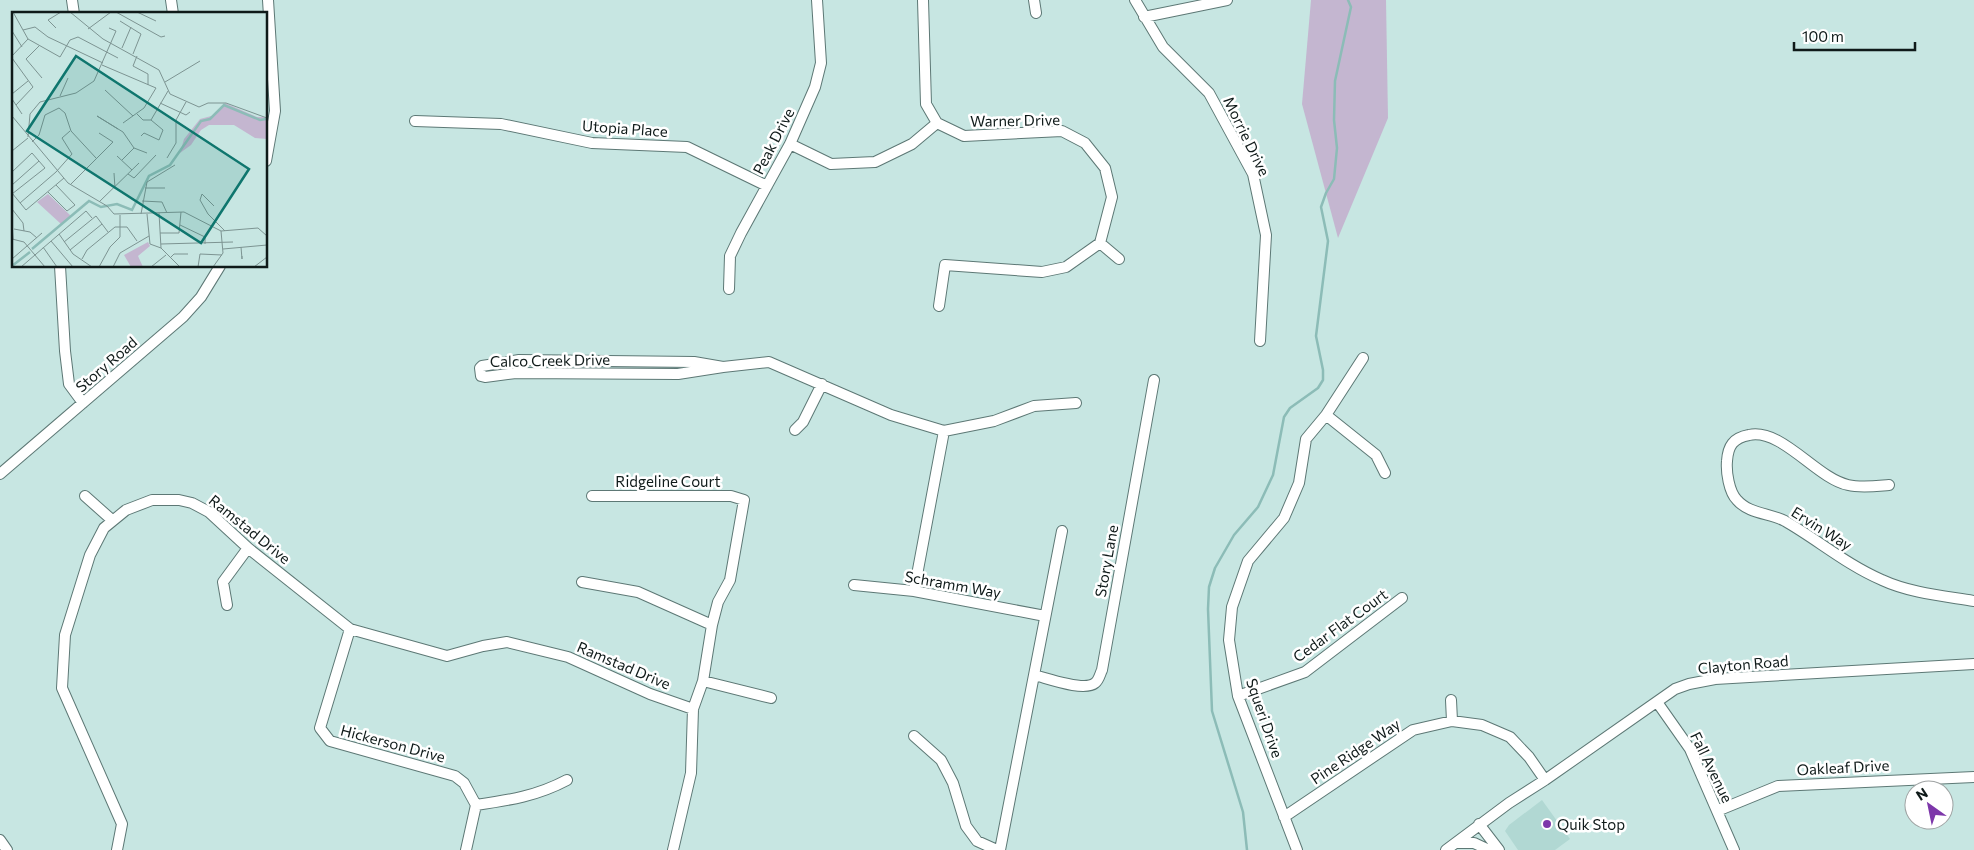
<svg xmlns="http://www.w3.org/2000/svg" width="1974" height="850" font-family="Commissioner,sans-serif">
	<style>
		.built { fill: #b1d8d3 }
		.green { fill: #c4b6d0 }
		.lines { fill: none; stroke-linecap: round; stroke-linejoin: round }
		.stream { stroke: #8cbcb7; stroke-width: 2.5 }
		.minor-casing { stroke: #5d7875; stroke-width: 12 }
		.minor { stroke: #fff; stroke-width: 10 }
		.poi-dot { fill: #7d37aa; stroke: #fff; stroke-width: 2 }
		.labels { text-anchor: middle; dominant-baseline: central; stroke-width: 5; stroke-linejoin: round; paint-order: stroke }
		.street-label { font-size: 15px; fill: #0f1a19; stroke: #fff }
		.poi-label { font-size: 15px; fill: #0f1a19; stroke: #fff; text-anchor: start }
		.inset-river { fill: none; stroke: #8cbcb7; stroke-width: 2.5 }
		.inset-road { fill: none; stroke: #7d9492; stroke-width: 1 }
		.view { fill: #0f766e; fill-opacity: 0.15; stroke: #0f766e; stroke-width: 2.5 }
		.inset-edge { fill: none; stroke: #0f1a19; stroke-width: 2.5 }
	</style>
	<rect width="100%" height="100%" fill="#c7e6e2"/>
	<path class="built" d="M1542,800L1570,839L1555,850H1518L1505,831L1509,825Z"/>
	<path class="green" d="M1311,0H1386L1388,118L1338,238L1302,104Z"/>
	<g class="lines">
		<path class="stream" d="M1247,850L1243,812L1212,711L1208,609L1209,587L1215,568L1234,535L1258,507L1273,475L1284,417L1290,408L1318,388L1323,380V370L1316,336L1328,241L1321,207L1326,193L1334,179L1337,148L1334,120L1335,81L1351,7L1348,0"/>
		<g class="minor-casing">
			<path id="minor" d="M72,0L74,14
				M171,0L173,14
				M923,0L926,104L937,123L964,136L1062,131L1085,143L1105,168L1112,197L1100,243L1066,267L1042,272L945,265L939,306
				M1034,0L1036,13
				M1135,0L1163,47L1209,93L1253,174L1266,235L1260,341
				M1144,17L1227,0
				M415,121L501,124L592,143L687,147L767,186
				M790,144L831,164L875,162L912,144L937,123
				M266,161L275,111L268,0
				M1100,243L1119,259
				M60,266L65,351L69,384L83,403
				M729,289L730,256L741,233L790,144L815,87L821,63L817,0
				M723,367L694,362L519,360L482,366L480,368L481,376L485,377L516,373L678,374L723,367L769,362L891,415L944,431L994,421L1034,406L1076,403
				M1326,415L1376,455L1385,473
				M795,430L803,422L822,384
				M0,474L183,317L201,297L220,266
				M1889,485C1876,486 1861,488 1848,485C1816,478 1782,428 1749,435C1733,438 1728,446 1727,461C1726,472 1729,492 1737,500C1749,514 1770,513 1785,521C1818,540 1847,565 1882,580C1910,593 1944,596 1974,601
				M85,496L112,520
				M592,496H731L744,500L730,580L718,602L712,625L703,681L693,709L691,773L673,850
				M582,582L638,592L712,625
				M854,585L914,591L1045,616
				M914,591L944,431
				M227,605L223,582L248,548
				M350,629L320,728L330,741L455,776L464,783L476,805L466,850
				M1034,675C1047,678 1084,692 1095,683C1099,680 1100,674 1102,670L1154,380
				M703,681L771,698
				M1238,696L1305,672L1402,598
				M1451,700L1452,721
				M1657,702L1690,749L1734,850
				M914,736L941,760L953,783L966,826L977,841L997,850
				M476,805C510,800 537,796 567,780
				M1717,811L1778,786L1974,777
				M1284,817L1413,730L1452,721L1482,725L1510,737L1529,757L1545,780
				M1479,824L1499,850
				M0,840L7,850
				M1456,843H1474L1489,850
				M117,850L122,824L62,688L65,635L90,555L104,528L126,510L152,500H179L192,503L209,512L248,548L350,629L447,656L483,646L507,642L568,657L650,694L693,709
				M1000,850L1062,531
				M1297,850L1238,696L1229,640L1232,607L1248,561L1284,518L1299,483L1306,439L1326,415L1363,358
				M1446,850L1509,803L1545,780L1675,689L1689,684L1715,679L1974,664"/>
		</g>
		<use href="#minor" class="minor"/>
	</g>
	<circle class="poi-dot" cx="1547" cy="824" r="5"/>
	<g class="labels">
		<g class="street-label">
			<text transform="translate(1015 120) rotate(-1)">Warner Drive</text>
			<text transform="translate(625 128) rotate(4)">Utopia Place</text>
			<text transform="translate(1247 136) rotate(64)">Morrie Drive</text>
			<text transform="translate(773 141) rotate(-63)">Peak Drive</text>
			<text transform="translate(550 360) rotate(-1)">Calco Creek Drive</text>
			<text transform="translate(106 364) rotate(-41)">Story Road</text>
			<text x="668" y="481">Ridgeline Court</text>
			<text transform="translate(1822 528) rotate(32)">Ervin Way</text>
			<text transform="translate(250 529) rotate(39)">Ramstad Drive</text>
			<text transform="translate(1106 561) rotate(-80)">Story Lane</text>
			<text transform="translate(953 584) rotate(10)">Schramm Way</text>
			<text transform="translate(1340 625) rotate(-36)">Cedar Flat Court</text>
			<text transform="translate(1743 664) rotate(-5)">Clayton Road</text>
			<text transform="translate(624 665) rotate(23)">Ramstad Drive</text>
			<text transform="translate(1265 718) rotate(71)">Squeri Drive</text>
			<text transform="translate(393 743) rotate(15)">Hickerson Drive</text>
			<text transform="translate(1355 751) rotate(-34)">Pine Ridge Way</text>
			<text transform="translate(1712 767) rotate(64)">Fall Avenue</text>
			<text transform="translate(1843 767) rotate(-3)">Oakleaf Drive</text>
		</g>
		<g class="poi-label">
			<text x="1557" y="824">Quik Stop</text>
		</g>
	</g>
	<g transform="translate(12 12)">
		<rect width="255" height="255" fill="#c7e6e2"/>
		<path d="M213,91L245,105H255V127L243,126L222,113H197L189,118L179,133L168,141L172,127L188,107L203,103ZM36,182L59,204L49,212L25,190ZM136,230L138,234L126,244L131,255H119L112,243Z" fill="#c4b6d0"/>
		<path class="inset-river" d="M20,237L77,189L89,195L105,192L120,198L137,164L158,153L189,109L198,107L212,93L248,108L254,107M0,254L18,240"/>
		<path class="inset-road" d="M1,0L16,27M58,0L91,27L147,58L158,82L187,95L196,91H214L255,106M104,0L149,25L153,24M125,0L144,9M108,9L129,22L121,42M44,16L36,8L49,0M76,17L99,0M11,18L23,15L36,25L91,51M0,19L10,35M16,27L48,45L58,28L66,25L106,46M27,34L14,47L30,66M110,36L119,15M0,44L16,27M125,44L121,54L136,62V73M0,46L21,75L4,93M90,53L144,76L132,96L111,111M153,70L188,49M93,78L121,104M0,82L16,69M48,84L56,66M0,87L10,102M148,91L174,103L178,100M125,102L131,108H139M0,104L56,171L95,194L102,202L172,200L209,219L246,216L255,224M139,108L156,79M139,108L151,118L147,128M106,117L85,104L111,120L122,136L135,141M129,124L132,121L147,128M16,125L18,102L28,90L64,81L82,69L104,19L97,16M20,130L27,123L33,103L47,96L53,101L59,119L84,146M0,139L16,126M105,144L120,158M155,146L164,131V108L174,90M110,148L122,136M0,160L20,141L33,156L0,182M102,161L103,176M116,162L122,166L144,143M0,173L27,149M58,173L101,130L87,121M133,176H153M36,180L55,199L63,193L44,173M0,181L14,198L52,166M130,189L150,190L155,201M87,190L127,151M8,191L44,160L60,142L50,126L58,119M202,194L190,182L188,188L196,202L213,219M0,197L11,211L12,219M147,201L149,236L168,255M129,202L135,170L163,153M135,202L138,232L149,236M0,212L1,227M168,213L193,225V232M2,217L18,220L25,226M148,221H167L169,200M47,222L61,242L80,255M0,227L12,230L33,255M39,229L61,255M52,230L84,204L96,220M149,232L221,230M31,235L45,255M229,235L230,247V244M211,237L255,233M58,238L90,212M158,246L162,242H176M0,247L30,221M70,247L75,238L103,215H115L125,229M9,255L74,199L80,206M87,255L98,235L108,225V203M101,255L108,241L137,224M139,255L154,243M186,255L188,242L210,243M201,255L211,241L209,219M242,255L255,245"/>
		<path class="view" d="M64,44L237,157L189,231L15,119Z"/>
		<rect width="255" height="255" class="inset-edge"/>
	</g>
	<g transform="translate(1929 805) rotate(327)"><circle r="24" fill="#ffffff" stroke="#9fa3a3"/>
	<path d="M0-4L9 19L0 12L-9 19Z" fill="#7d37aa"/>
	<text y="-8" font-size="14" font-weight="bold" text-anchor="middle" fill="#0f1a19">N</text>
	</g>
	<path d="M1794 42v8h121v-8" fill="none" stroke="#0f1a19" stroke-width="2.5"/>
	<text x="1802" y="42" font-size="15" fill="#0f1a19" stroke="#ffffff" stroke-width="4" paint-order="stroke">100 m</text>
</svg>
